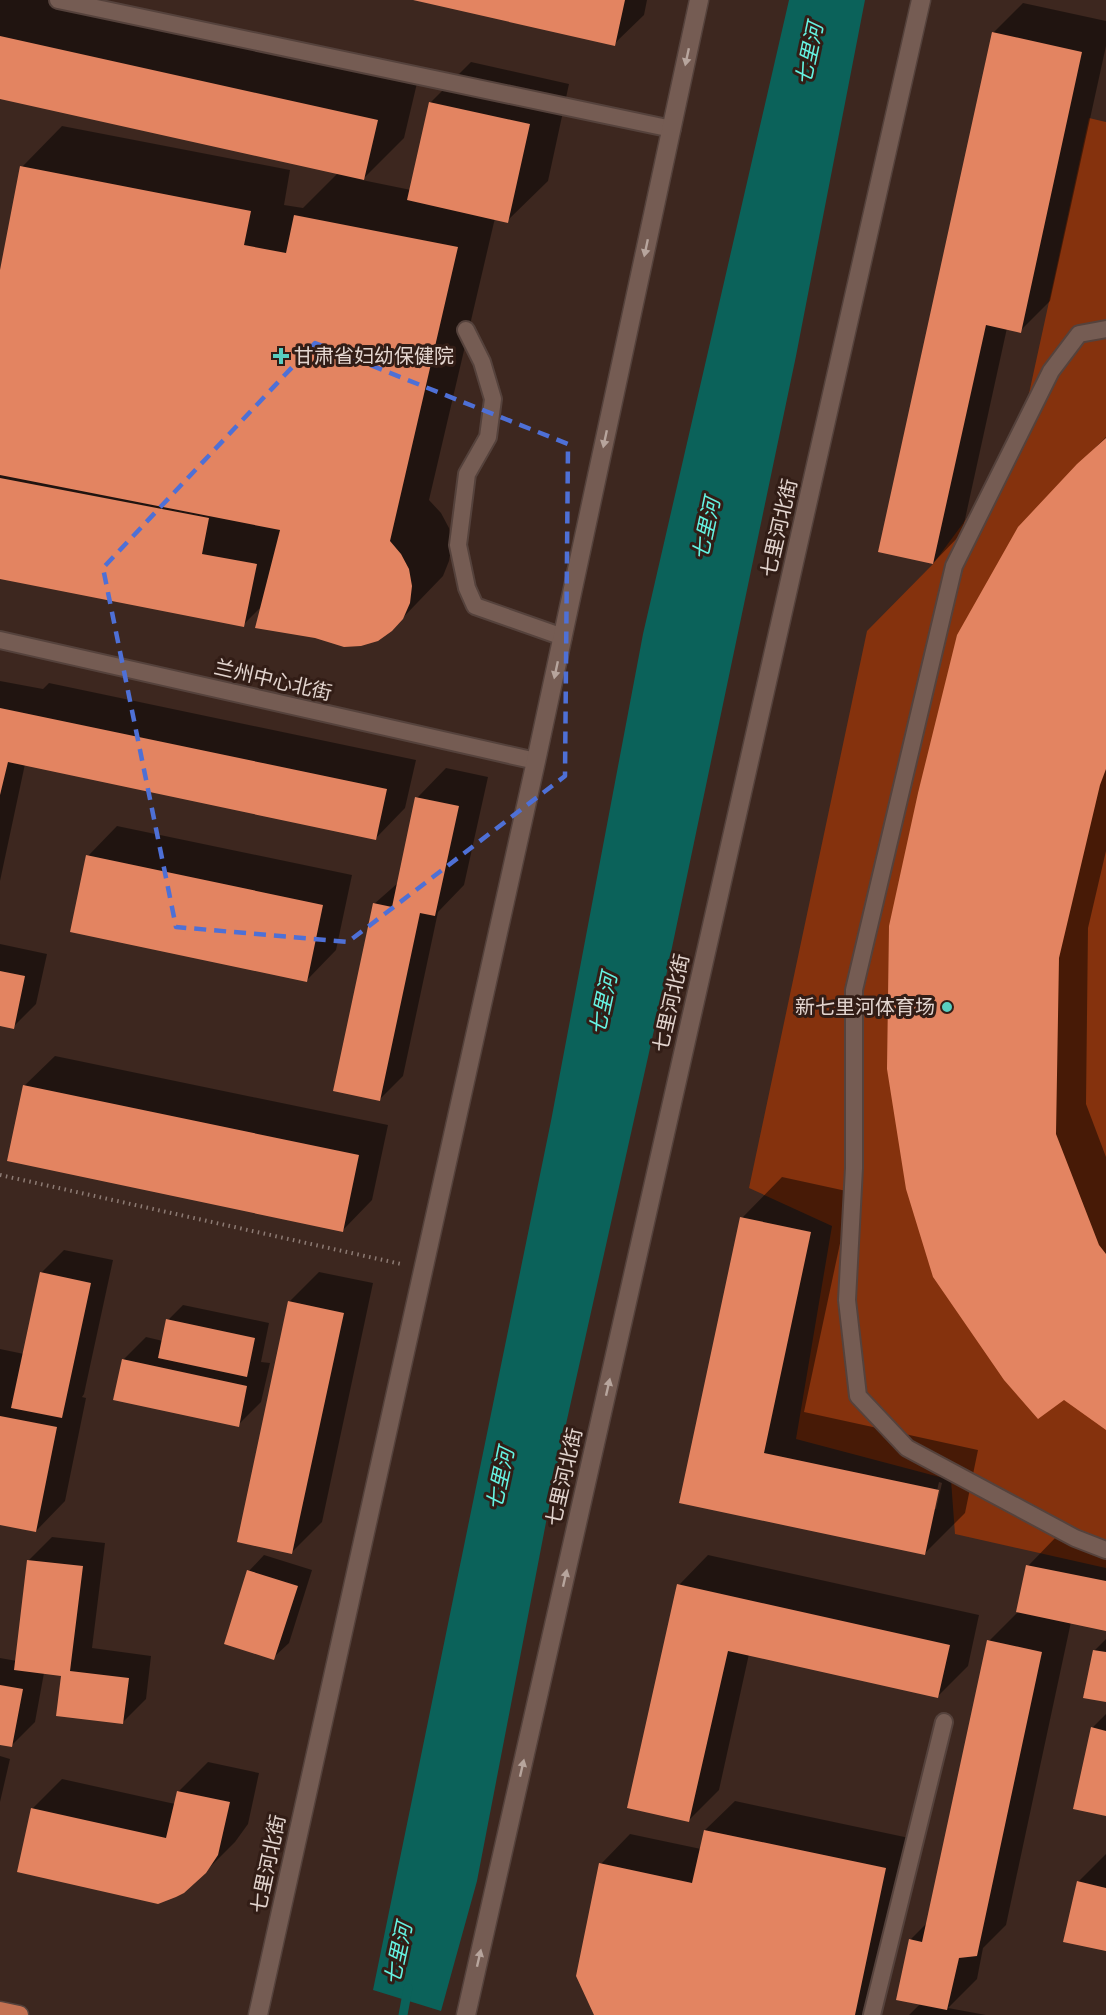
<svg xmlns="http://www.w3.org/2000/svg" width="1106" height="2015" font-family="Poppins,'Noto Sans SC',sans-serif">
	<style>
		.green { fill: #85320d }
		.water { fill: #0b625a }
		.shadow { fill: #0007; fill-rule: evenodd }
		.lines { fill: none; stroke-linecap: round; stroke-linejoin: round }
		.stream { stroke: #0b625a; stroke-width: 9 }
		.building { fill: #e38461 }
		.lane-casing { stroke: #55423c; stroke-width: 20 }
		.secondary-casing { stroke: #55423c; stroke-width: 21 }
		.primary-casing { stroke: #55423c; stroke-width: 21 }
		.path { stroke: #8d7b74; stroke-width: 4; stroke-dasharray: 1.5 4.5; stroke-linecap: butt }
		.lane { stroke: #755c53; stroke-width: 16 }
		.secondary { stroke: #755c53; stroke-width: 18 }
		.primary { stroke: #c47152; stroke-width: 18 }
		.oneway { fill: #b7a59d }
		.marked { fill: none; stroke: #4e70d6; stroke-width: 4.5; stroke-dasharray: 12 8; stroke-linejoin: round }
		.poi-dot { fill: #58cec0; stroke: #321d16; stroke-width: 2 }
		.labels { text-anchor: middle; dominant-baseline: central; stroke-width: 6; stroke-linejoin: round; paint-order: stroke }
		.poi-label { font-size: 20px; fill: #e3d5cf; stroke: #321d16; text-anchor: start }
		.street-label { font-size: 20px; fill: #e3d5cf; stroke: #321d16 }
		.water-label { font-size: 21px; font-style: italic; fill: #65f4e3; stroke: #321d16 }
	</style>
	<rect width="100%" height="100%" fill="#3d271f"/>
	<path class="green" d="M1089,118L1106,122V1568L955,1534L951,1480L796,1439L832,1226L749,1188L867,631L933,564L970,514L1013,467Z"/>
	<path class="water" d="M789,0H865L796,356L665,981L558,1460L477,1881L441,2011L373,1990L551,1121L643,634Z"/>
	<path class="shadow" d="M0,0H59L418,79L404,138L362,180L411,190L430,103L471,62L569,84L548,181L507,221L495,218L429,500L441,513L449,528L452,544L449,561L443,576L391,630L262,606L243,625L0,578V278L22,167L62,126L290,170L284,205L303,208L338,173L0,98Z
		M416,0H647L644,15L614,44Z
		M1023,3L1106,21V46L1050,301L1020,331L1007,328L962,533L933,563L993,33Z
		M1106,437V851L1088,928L1086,1104L1106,1157V1428L1064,1398L1038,1417L1078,465Z
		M0,681L43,689L49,683L416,760L405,808L376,838L25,764L0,881Z
		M446,768L488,777L464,885L438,912L403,1076L380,1099L374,904L399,882L417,798Z
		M117,826L352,875L336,950L307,980L88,856Z
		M0,944L47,954L36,1004L13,1027L0,1024Z
		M55,1056L388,1125L372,1200L343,1230L9,1160L25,1085Z
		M782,1177L851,1192L804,1412L978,1450L965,1513L924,1554L681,1502L742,1218ZM939,1482L942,1483L936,1509H933Z
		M64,1250L113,1260L84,1394L82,1397L86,1398L65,1501L36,1531L0,1524V1349L24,1354L41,1273Z
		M319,1272L373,1283L322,1522L292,1552L289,1302Z
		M183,1305L269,1323L261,1362L270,1363L261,1402L238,1425L123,1360L146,1337L163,1341L168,1320Z
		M1057,1536L1106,1546V1629L1071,1622L1006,1925L983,1948L977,1979L948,2008L986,2015H909L921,2003L910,1940L928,1922L989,1641L1018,1612L1028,1566Z
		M52,1537L105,1543L92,1648L151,1656L146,1699L123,1722L62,1675L44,1673L35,1722L12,1745L0,1743V1658L17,1661L29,1560Z
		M264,1555L312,1570L289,1643L273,1658L226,1643L249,1571Z
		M708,1555L979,1615L968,1666L938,1696L749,1654L719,1790L689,1820L679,1585Z
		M1106,1639V1701L1095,1650Z
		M1106,1714V1814L1092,1728Z
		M0,1756L10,1759L0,1802Z
		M208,1762L259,1773L248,1824L235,1842L205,1872L32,1809L62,1779L175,1804L178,1792Z
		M735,1801L914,1839L877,2015H596L601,1864L630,1834L701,1849L705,1830Z
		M1106,1854V1950L1078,1882Z"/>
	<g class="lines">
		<path class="stream" d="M403,2015L408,1988"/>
	</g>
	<path class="building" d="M413,0H625L615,46Z
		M992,32L1082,52L1021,333L986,325L933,564L878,552Z
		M0,36L378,120L364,180L0,99Z
		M429,102L530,124L508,223L407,200Z
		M20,166L251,211L244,245L286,253L294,215L458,247L390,541L401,554L409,569L412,586L410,603L403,619L392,631L378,641L361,646L344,647L315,638L255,628L280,530L0,475V270Z
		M1106,438V769L1100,785L1059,958L1056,1134L1099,1245L1106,1254V1430L1064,1400L1038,1419L1004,1380L933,1277L906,1189L887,1069L889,926L918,793L957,635L1018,527L1077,464Z
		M0,478L209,518L202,554L257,564L244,627L0,579Z
		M0,708L387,789L376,840L8,762L0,795Z
		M415,797L459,806L435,916L420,913L380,1101L333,1091L373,903L392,907Z
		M86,855L323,905L307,982L70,932Z
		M0,971L25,976L14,1029L0,1026Z
		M23,1085L359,1155L343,1232L7,1161Z
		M740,1217L811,1232L764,1453L939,1490L925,1555L679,1503Z
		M40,1272L91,1283L62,1418L11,1408Z
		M288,1301L344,1313L292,1554L237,1542Z
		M166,1319L255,1338L247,1377L158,1358Z
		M122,1359L247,1386L239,1427L113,1400Z
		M0,1416L57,1427L36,1532L0,1525Z
		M27,1560L83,1566L70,1671L129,1678L123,1724L56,1716L61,1676L14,1670Z
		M1026,1565L1106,1581V1631L1016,1612Z
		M247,1570L298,1586L274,1660L224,1644Z
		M677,1584L950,1645L938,1698L728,1651L689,1822L627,1808Z
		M987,1640L1042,1652L977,1956L959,1958L947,2010L896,2000L909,1939L922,1942Z
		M1093,1650L1106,1652V1702L1083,1698Z
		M0,1685L23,1689L12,1747L0,1745Z
		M1091,1727L1106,1731V1816L1073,1809Z
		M177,1791L230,1802L218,1855L206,1873L184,1893L176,1897L158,1904L17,1872L31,1808L166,1838Z
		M704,1830L886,1868L855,2015H594L576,1976L599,1863L692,1883Z
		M1077,1881L1106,1888V1951L1063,1942Z"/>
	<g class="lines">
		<g class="lane-casing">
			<path id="lane" d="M58,0L672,129
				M1106,329L1079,334L1051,371L954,566L854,990V1168L847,1300L858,1396L907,1448L1075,1538L1106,1550
				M466,330L482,362L493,399L488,437L467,474L458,545L467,588L475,606L563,637
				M0,640L536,761
				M872,2015L944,1722"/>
		</g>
		<g class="secondary-casing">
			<path id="secondary" d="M258,2015L536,761L699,0
				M466,2015L921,0"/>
		</g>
		<g class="primary-casing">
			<path id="primary" d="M0,2011L19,2015"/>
		</g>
		<path class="path" d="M0,1175L401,1264"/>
		<use href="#lane" class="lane"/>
		<use href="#secondary" class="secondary"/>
		<use href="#primary" class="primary"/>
	</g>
	<defs><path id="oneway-solid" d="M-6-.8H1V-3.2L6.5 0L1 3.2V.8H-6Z" transform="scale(1.5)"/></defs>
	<g class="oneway">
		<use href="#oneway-solid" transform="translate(687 57) rotate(102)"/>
		<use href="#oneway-solid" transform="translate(646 248) rotate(102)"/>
		<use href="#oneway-solid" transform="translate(605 439) rotate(102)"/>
		<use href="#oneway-solid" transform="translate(556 670) rotate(102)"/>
		<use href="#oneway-solid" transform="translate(608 1387) rotate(-77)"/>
		<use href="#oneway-solid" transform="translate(565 1578) rotate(-77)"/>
		<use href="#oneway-solid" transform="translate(522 1768) rotate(-77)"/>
		<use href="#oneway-solid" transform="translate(479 1958) rotate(-77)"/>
	</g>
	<path class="marked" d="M315,343L568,444L565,776L348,942L176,927L103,568Z"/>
	<g class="poi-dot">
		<path d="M278 347h6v6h6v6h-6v6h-6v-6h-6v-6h6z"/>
		<circle cx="947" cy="1007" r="6"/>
	</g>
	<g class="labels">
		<g class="poi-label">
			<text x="294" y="356">甘肃省妇幼保健院</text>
			<text x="935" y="1007" text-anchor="end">新七里河体育场</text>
		</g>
		<g class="street-label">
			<text transform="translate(779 528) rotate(-77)">七里河北街</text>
			<text transform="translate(273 680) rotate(13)">兰州中心北街</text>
			<text transform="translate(671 1003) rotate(-77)">七里河北街</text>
			<text transform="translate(564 1477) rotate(-77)">七里河北街</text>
			<text transform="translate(268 1864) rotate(-78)">七里河北街</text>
		</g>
		<g class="water-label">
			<text transform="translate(809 54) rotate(-78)">七里河</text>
			<text transform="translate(706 529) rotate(-78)">七里河</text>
			<text transform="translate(603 1004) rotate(-78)">七里河</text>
			<text transform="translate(500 1479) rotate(-78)">七里河</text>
			<text transform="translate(398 1954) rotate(-78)">七里河</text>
		</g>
	</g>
</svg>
